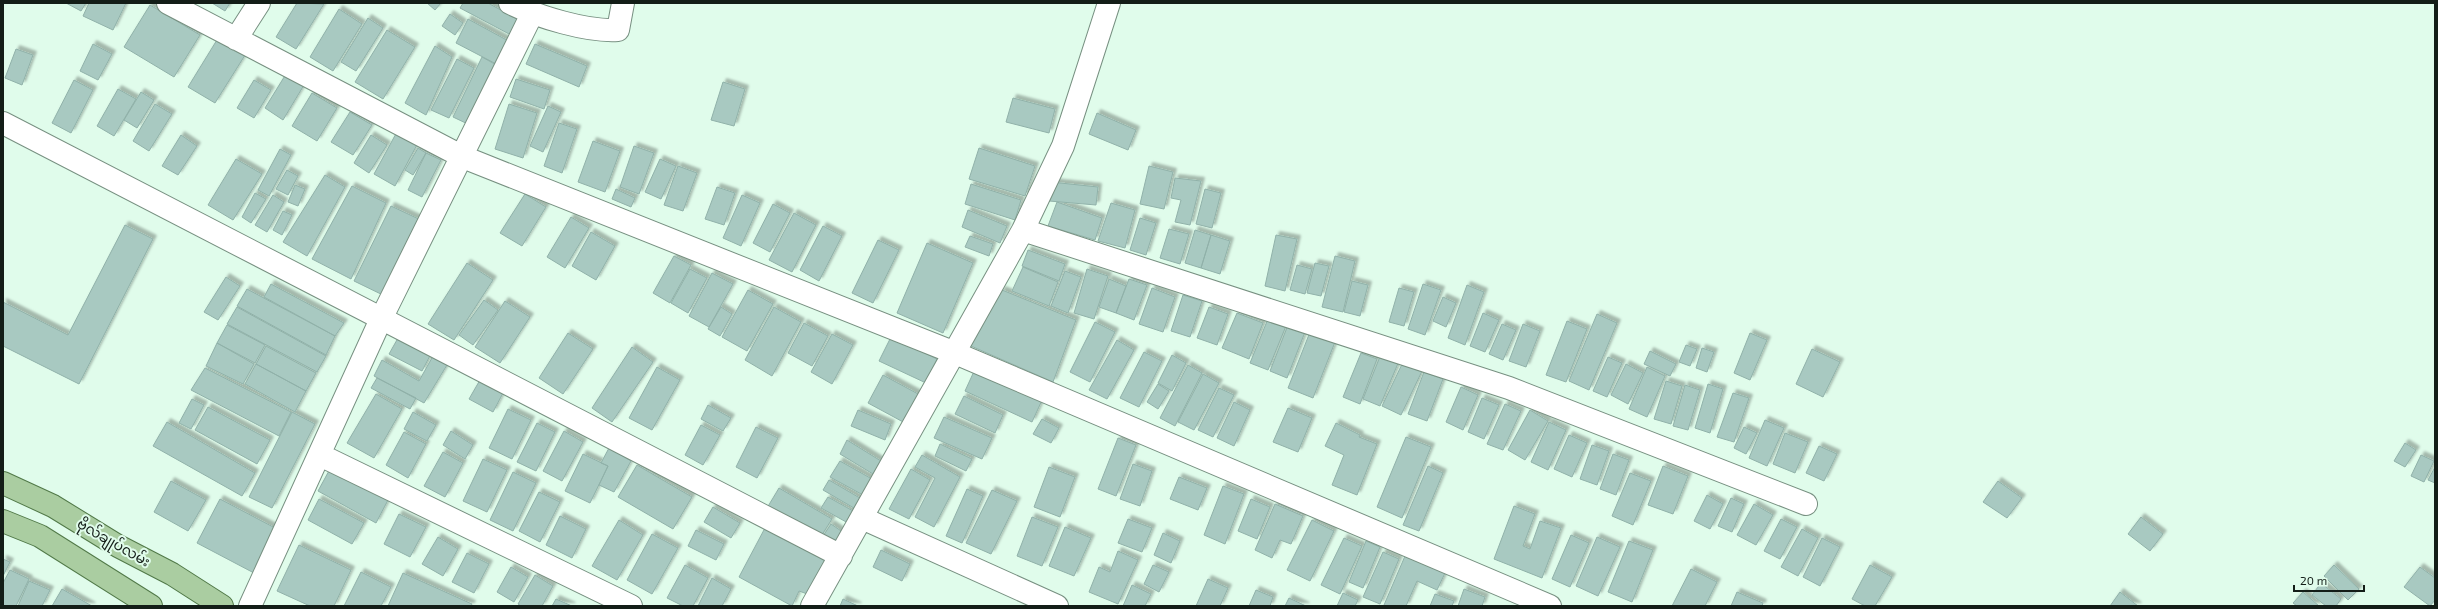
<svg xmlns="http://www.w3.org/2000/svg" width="2438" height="609" font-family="'Exo 2','Noto Sans Myanmar',sans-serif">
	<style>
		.building { fill: #a8c9c1; stroke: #90b1a9; filter: url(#shadow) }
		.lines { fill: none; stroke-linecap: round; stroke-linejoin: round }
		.minor-casing { stroke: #779081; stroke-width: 24 }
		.primary-casing { stroke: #517948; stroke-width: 24 }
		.minor { stroke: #fff; stroke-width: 22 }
		.primary { stroke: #aacda1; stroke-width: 22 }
		.labels { text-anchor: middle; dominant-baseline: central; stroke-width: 4; stroke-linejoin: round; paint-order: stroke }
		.street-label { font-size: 14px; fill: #131d17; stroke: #e0fceb }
	</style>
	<defs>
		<filter id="shadow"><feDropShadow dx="3.5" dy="-3.5" stdDeviation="1" flood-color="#0004"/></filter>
	</defs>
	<rect width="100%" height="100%" fill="#e0fceb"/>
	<path class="building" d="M66,3H86L81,11Z
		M89,3H126L113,30L83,16Z
		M212,3H230L225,11Z
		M297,3L324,4L296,49L276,37Z
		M427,3H441L435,10Z
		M463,3H488L519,20L511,35L460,8Z
		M150,5L200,35L174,77L124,47Z
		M339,9L362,24L333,71L310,57Z
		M450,14L463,23L455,35L442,26Z
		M368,18L383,28L356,71L341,62Z
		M468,19L514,44L502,67L456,43Z
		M387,30L415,47L383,99L355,82Z
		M220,35L247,52L215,103L188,87Z
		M93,44L112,54L98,80L80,71Z
		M535,44L587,66L579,87L526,64Z
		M435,46L452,57L426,115L405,103Z
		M16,49L33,55L22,85L5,78Z
		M482,57L500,67L472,126L453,117Z
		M457,59L474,68L449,118L431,110Z
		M286,74L304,85L283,120L265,108Z
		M516,79L550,90L544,109L510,97Z
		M74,80L93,90L71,133L52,123Z
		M254,80L271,90L254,118L237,108Z
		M723,82L745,89L734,126L711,120Z
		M118,89L136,99L114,136L97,126Z
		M141,92L154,100L137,128L124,120Z
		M312,93L337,108L317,141L292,126Z
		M1013,98L1055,109L1049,133L1006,122Z
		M155,104L172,114L149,151L133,141Z
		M509,104L537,113L523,158L495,149Z
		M548,106L561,112L543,152L530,146Z
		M350,112L372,125L353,155L331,142Z
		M1097,113L1136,130L1128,150L1089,134Z
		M559,123L577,129L562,173L544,166Z
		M398,130L419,141L395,186L374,174Z
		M181,135L197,146L178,175L162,166Z
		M371,135L387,145L369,173L354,163Z
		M593,141L620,151L605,192L578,182Z
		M634,146L654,153L639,194L620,187Z
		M418,148L426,153L413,175L405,170Z
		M979,148L1035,166L1025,196L969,179Z
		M280,149L291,155L269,196L258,190Z
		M426,153L441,160L422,197L408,190Z
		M236,159L262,174L233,220L208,205Z
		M660,159L676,166L661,199L645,192Z
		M678,166L697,173L683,211L664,205Z
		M1149,166L1173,172L1164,209L1140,204Z
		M287,170L298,176L288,195L276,189Z
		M325,175L345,187L307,256L283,242Z
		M1175,178L1201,181L1190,225L1175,222L1181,200L1171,198Z
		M1051,182L1098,187L1096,205L1049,201Z
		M971,184L1021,200L1015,220L965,204Z
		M295,185L305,189L298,206L288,202Z
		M352,186L386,203L351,279L312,259Z
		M717,187L735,193L724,225L705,219Z
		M616,189L635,198L631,207L612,199Z
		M1205,189L1221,193L1212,228L1196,224Z
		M255,193L266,199L251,223L242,217Z
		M525,194L546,207L522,246L500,233Z
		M273,195L284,202L267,232L255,225Z
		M742,195L760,203L741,246L723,238Z
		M1057,202L1102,218L1095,240L1048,226Z
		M1111,203L1135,210L1125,248L1098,241Z
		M773,204L790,213L770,252L753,243Z
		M391,206L423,221L387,297L354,281Z
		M968,210L1007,226L1000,243L962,227Z
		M283,211L292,215L282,235L273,230Z
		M794,213L816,225L792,272L769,260Z
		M571,217L589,228L565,268L547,257Z
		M1140,218L1156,223L1146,255L1130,250Z
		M125,225L153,239L79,384L3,346V302L68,335Z
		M823,226L842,236L819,281L800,270Z
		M1169,229L1189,234L1180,264L1160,258Z
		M1195,230L1211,235L1201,268L1185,263Z
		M591,232L615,246L596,280L572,266Z
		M1211,235L1230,241L1220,274L1201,268Z
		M1276,235L1297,239L1285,291L1265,286Z
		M970,236L993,244L989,256L965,247Z
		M878,240L899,250L873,303L852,293Z
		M927,243L973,263L943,333L897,313Z
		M1028,250L1065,264L1059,281L1022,266Z
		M674,256L691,265L670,303L653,293Z
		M1335,256L1355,261L1343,312L1322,307Z
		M467,263L493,280L454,340L428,324Z
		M1315,263L1329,266L1321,296L1307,293Z
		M1297,265L1312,269L1305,294L1290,290Z
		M1023,267L1058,282L1049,306L1012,291Z
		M690,269L707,278L688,313L671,303Z
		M1087,269L1108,276L1094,319L1074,313Z
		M1065,271L1081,277L1068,313L1051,306Z
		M712,273L733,284L709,327L689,316Z
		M226,277L240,286L218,320L204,312Z
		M1109,279L1126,286L1116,313L1099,307Z
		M1129,279L1147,285L1134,320L1116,313Z
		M1352,281L1368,285L1360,316L1344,312Z
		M271,284L344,323L335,336L264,297Z
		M1423,284L1441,290L1425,335L1408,329Z
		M1467,285L1484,292L1465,345L1448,338Z
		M1152,288L1175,297L1163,332L1139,324Z
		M1399,288L1414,292L1404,326L1389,322Z
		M247,289L335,336L326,355L237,306Z
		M748,290L773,304L747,351L722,337Z
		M1002,290L1076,320L1053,382L971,346Z
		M1183,295L1202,301L1190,337L1171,331Z
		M1443,297L1456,303L1446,327L1433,321Z
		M484,300L498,310L473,345L459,335Z
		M505,301L530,317L500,363L475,347Z
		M237,307L326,356L317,372L227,324Z
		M721,307L732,314L720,336L708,329Z
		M774,307L801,322L772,376L745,360Z
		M1209,307L1228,314L1217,345L1197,338Z
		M1237,313L1263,323L1249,359L1222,348Z
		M1483,313L1499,320L1485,352L1470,346Z
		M1270,314L1288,321L1268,370L1250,363Z
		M1597,314L1617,323L1589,390L1569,381Z
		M1567,321L1587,329L1566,382L1546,375Z
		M1095,322L1115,332L1090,382L1070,372Z
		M804,323L828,336L812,366L788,353Z
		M1502,324L1516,330L1503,360L1489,354Z
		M1523,324L1540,331L1526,367L1509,361Z
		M227,325L265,345L255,363L217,343Z
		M1288,325L1305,332L1287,378L1270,371Z
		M402,331L434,348L422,371L389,354Z
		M1310,332L1335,342L1313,398L1288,388Z
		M568,333L593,349L563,394L539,378Z
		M1750,333L1767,340L1750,380L1734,373Z
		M832,334L853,345L832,384L811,372Z
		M891,337L937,359L926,383L879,361Z
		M1117,340L1134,350L1107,399L1089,390Z
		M217,343L254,364L243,384L206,366Z
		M1686,345L1697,349L1690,366L1679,362Z
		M266,346L316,373L306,391L256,364Z
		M632,347L653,362L612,422L592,408Z
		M1702,348L1714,352L1707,372L1696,368Z
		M1812,349L1840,362L1823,397L1796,384Z
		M1650,351L1676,364L1670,376L1644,364Z
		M1144,352L1162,361L1139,407L1120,398Z
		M1361,353L1377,359L1360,404L1343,397Z
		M1381,354L1399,361L1380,406L1363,399Z
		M1172,355L1186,363L1172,391L1158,383Z
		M433,356L447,365L424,403L374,376L382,360L419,381Z
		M1608,357L1622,363L1607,397L1593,391Z
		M1404,360L1423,369L1401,415L1382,406Z
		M256,364L306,391L295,412L245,384Z
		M1626,364L1643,373L1628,404L1611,395Z
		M1188,365L1202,373L1175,426L1160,418Z
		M657,367L680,380L652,430L629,418Z
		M976,367L1043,398L1032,422L965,391Z
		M1647,367L1665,376L1647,417L1629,409Z
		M205,368L291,412L279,436L191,390Z
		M1424,372L1443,379L1427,421L1408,414Z
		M1203,374L1219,383L1194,430L1178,422Z
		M883,375L920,395L905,423L868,403Z
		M377,378L416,398L410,409L371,388Z
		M480,380L503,393L493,412L469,399Z
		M1666,381L1682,386L1671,424L1654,419Z
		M1158,384L1169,391L1158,409L1147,402Z
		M1708,384L1723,389L1710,433L1695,428Z
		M1685,385L1700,390L1688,430L1673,426Z
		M1461,387L1478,395L1463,430L1446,422Z
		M1219,388L1234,395L1213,437L1198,430Z
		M1733,393L1749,398L1734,442L1717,437Z
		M376,394L402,409L374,458L347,443Z
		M964,396L1003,415L995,433L955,414Z
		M1482,398L1499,405L1484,439L1468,432Z
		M192,399L204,405L191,429L179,423Z
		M1234,402L1250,410L1234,446L1217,438Z
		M1505,404L1521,411L1503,450L1487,444Z
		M708,405L731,418L723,431L701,419Z
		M208,407L270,440L257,464L195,430Z
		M1288,408L1312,418L1298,452L1273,442Z
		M508,409L531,420L512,459L489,448Z
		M858,410L891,424L885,440L851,426Z
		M1530,410L1548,421L1525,460L1508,450Z
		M292,412L315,424L272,508L249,497Z
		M413,412L436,425L427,441L404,429Z
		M944,417L992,438L982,459L934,438Z
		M1042,419L1059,428L1051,443L1033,434Z
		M1765,420L1784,428L1767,466L1749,458Z
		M167,422L255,473L242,496L153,446Z
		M1549,422L1566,430L1548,470L1531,462Z
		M537,423L555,432L536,471L517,462Z
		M1336,423L1360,435L1359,437L1377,444L1357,495L1332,485L1344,455L1325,446Z
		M701,425L720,435L703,465L685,455Z
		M756,427L778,438L757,478L736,467Z
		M1744,427L1757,433L1746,454L1734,448Z
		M451,431L473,445L465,459L443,445Z
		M564,431L583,442L562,481L543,471Z
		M404,432L426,444L408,478L386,465Z
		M1785,433L1808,442L1795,473L1773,464Z
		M1569,435L1587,443L1572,477L1554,469Z
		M1406,437L1431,447L1402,518L1377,507Z
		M1118,438L1136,445L1116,496L1098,489Z
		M847,440L881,461L873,474L840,454Z
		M2405,443L2416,450L2405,467L2394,461Z
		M940,444L972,459L966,471L935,456Z
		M1592,445L1609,451L1597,485L1580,479Z
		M1819,446L1837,454L1824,481L1806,473Z
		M609,448L631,461L614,492L599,485L608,466L601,463Z
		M443,452L463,463L445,497L424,486Z
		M583,454L608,466L590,503L565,491Z
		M1613,454L1629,460L1616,495L1600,489Z
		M922,455L960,477L934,527L915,517L935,478L915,467Z
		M2421,455L2434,461L2424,482L2411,476Z
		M483,459L507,470L487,512L463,501Z
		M840,461L872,479L863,495L830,477Z
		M1133,464L1152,471L1140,506L1120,499Z
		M637,465L692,497L673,529L618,497Z
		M1428,466L1443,473L1419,531L1403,525Z
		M1663,466L1688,476L1673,514L1648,505Z
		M1049,467L1075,477L1060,517L1034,507Z
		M2435,467V483L2428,480Z
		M330,469L388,500L376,523L318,491Z
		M911,469L930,480L909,519L889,509Z
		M513,472L536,483L513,531L490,520Z
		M1630,473L1651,481L1633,525L1612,516Z
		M1179,477L1207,488L1198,510L1170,499Z
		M829,480L865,501L859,511L823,490Z
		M171,481L206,500L188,531L154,512Z
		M1998,481L2022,498L2007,518L1983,502Z
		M1223,486L1244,494L1225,544L1204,535Z
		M779,488L832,519L820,538L767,508Z
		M967,489L983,496L962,543L946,536Z
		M992,490L1017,501L991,554L966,543Z
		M539,492L560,502L540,542L519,531Z
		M1707,495L1723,504L1710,529L1694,521Z
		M828,497L855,512L848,523L821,508Z
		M1731,498L1744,504L1732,532L1718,526Z
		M220,499L277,529L254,573L197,543Z
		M319,499L364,523L352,544L308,520Z
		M1251,499L1270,507L1257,539L1238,531Z
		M1275,504L1303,516L1291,544L1280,540L1272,558L1255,550Z
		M1754,504L1773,515L1756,545L1737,535Z
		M1514,506L1535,514L1523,546L1530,549L1540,521L1561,528L1542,578L1494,559Z
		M713,507L740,523L731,538L704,522Z
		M399,514L426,527L410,557L384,544Z
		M560,516L586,529L572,558L546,545Z
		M1032,517L1058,527L1042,566L1017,556Z
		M2141,517L2163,534L2150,551L2128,534Z
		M1128,519L1152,528L1142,552L1118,543Z
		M1781,519L1797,527L1780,559L1764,551Z
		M619,520L643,535L617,580L592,566Z
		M1312,520L1334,531L1310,581L1287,570Z
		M831,524L850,537L843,549L823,536Z
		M1065,527L1091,538L1074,576L1049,566Z
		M765,528L828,562L810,595L799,591L792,606L739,577Z
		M1802,529L1818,538L1798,576L1781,567Z
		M696,530L724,544L716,560L688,546Z
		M1163,533L1180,541L1171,563L1154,555Z
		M652,534L678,548L652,594L627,580Z
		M1571,535L1589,543L1570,587L1552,579Z
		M438,537L458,549L443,576L422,564Z
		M1597,537L1620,547L1598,596L1576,586Z
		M1344,538L1362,546L1340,594L1321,585Z
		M1822,538L1840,547L1820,586L1803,577Z
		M1366,541L1380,547L1363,588L1349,582Z
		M1629,541L1653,550L1632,602L1608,592Z
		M299,545L351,570L334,606H310L277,591Z
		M881,550L910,564L902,581L873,567Z
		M1118,551L1138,560L1118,604L1089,592L1099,567L1110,572Z
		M1383,552L1399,559L1380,604L1363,597Z
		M467,553L489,564L474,593L452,582Z
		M1405,556L1445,573L1437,590L1417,581L1406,606H1386L1384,605Z
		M3,559L10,562L3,576Z
		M685,565L708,578L693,606H683L667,598Z
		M1153,565L1169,572L1159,592L1144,584Z
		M1870,565L1892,577L1875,606H1865L1852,599Z
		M2334,565L2359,589L2348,600L2324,576Z
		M511,567L528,577L514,602L497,592Z
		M2420,567L2435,578V600L2430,606L2404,587Z
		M1691,569L1717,582L1705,606H1672Z
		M10,570L29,579L16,606H3V583Z
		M361,572L391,587L381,606H344Z
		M403,573L472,604L471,606H388Z
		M535,575L553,586L542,606H521L518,604Z
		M712,578L731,589L722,606H698Z
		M1208,579L1228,588L1220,606H1196Z
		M29,581L50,590L42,606H18Z
		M2321,583L2341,599L2336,606H2326L2312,595Z
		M1132,585L1151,594L1145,606H1123Z
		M62,589L92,606H52Z
		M1464,589L1485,597L1482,606H1458Z
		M1256,590L1273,597L1270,606H1249Z
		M1737,592L1763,603L1762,606H1731Z
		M2120,592L2138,606H2110Z
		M2303,592L2319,606H2297L2293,603Z
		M1343,593L1358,600L1355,606H1337Z
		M1435,594L1454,601L1452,606H1430Z
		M1289,598L1306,606H1285Z
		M556,599L572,606H552Z
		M843,599L858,606H840Z"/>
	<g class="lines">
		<g class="minor-casing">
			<path id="minor" d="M168,3L463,157L955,353L1550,606
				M510,3C538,17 588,32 618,30L623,3
				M236,39L259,3
				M3,123L841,556
				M1023,230L1063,146L1109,3
				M320,455L631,606
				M862,518L1057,606
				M250,606L381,319L532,14
				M812,606L1023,230L1509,388L1806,504"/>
		</g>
		<g class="primary-casing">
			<path id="primary" d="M3,483L53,506L118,546L172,574L222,606
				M3,521L40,536L151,606"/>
		</g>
		<use href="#minor" class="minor"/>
		<use href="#primary" class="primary"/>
	</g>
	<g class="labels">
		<g class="street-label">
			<text transform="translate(114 542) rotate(30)">ဗိုလ်ချုပ်လမ်း</text>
		</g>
	</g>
	<rect width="2438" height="609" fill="none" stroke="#131d17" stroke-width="8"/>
	<path d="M2294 585v6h70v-6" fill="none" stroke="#131d17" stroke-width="2"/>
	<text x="2300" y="585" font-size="12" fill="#131d17" stroke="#e0fceb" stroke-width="3" paint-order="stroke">20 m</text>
</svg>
